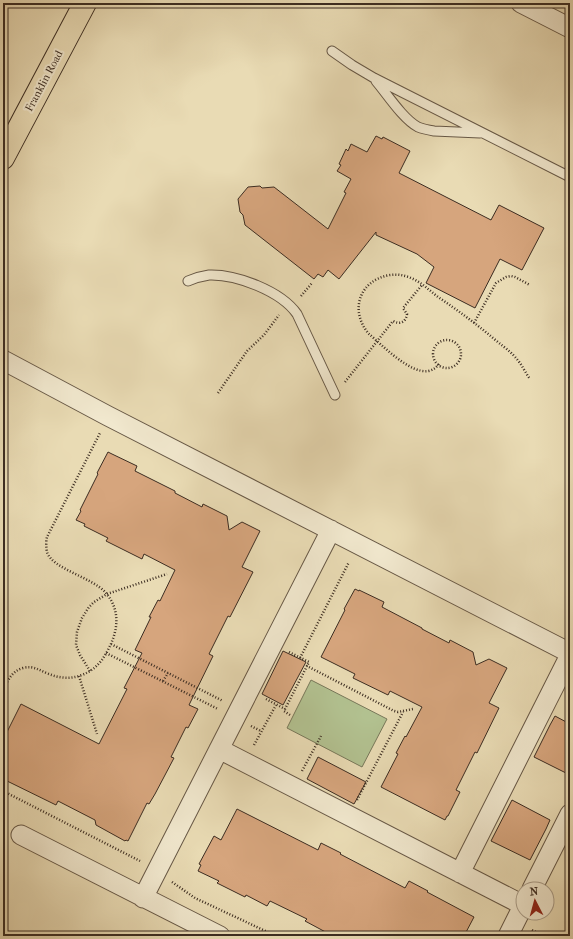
<svg xmlns="http://www.w3.org/2000/svg" width="573" height="939" font-family="'IM FELL French Canon',serif">
	<style>
		.green { fill: #b2c190; stroke: #777759 }
		.building { fill: #d6a57d; stroke: #3c2d22 }
		.lines { fill: none; stroke-linecap: round; stroke-linejoin: round }
		.service-casing { stroke: #675846; stroke-width: 11 }
		.minor-casing { stroke: #675846; stroke-width: 21 }
		.primary-casing { stroke: #3c2d22; stroke-width: 24 }
		.path { stroke: #3c2d22; stroke-width: 2.5; stroke-dasharray: 1 2; stroke-linecap: butt }
		.service { stroke: #f1e8ce; stroke-width: 9 }
		.minor { stroke: #f1e8ce; stroke-width: 19 }
		.primary { stroke: #e9dbb4; stroke-width: 22 }
		.labels { text-anchor: middle; dominant-baseline: central; stroke-width: 4; stroke-linejoin: round; paint-order: stroke }
		.street-label { font-size: 11px; fill: #3c2d22; stroke: #f1e8ce }
	</style>
	<rect width="100%" height="100%" fill="#e9dbb4"/>
	<filter id="stains"><feTurbulence type="fractalNoise" baseFrequency=".005" numOctaves="4"/><feColorMatrix values="0 0 0 0 .2 0 0 0 0 .09 0 0 0 0 .02 0 0 0 .5 -.17"/></filter>
	<radialGradient id="worn" r=".72"><stop offset=".6" stop-color="#630" stop-opacity="0"/><stop offset="1" stop-color="#630" stop-opacity=".3"/></radialGradient>
	<path class="green" d="M311,680L387,719L362,767L287,728Z"/>
	<path class="building" d="M376,136L382,139L383,137L410,151L399,173L491,220L499,205L544,228L522,270L500,259L475,308L426,283L434,267L417,254L376,235V232L339,279L328,270L323,277L318,274L314,279L245,225L243,215L240,212L238,199L248,187L260,186L262,188L274,187L328,229L346,193L344,192L351,179L337,171L341,165L339,164L346,149L348,151L351,144L367,152Z
		M108,452L112,454L137,466L135,471L175,491V493L202,507L203,504L227,516L229,530L242,522L260,531L242,567L253,572L230,617L228,616L209,654L213,656L189,705L198,709L188,728L186,727L171,757L174,758L155,794L149,804L147,803L128,841L126,840L125,841L96,825L95,820L58,801L56,805L3,779V740L21,704L99,744L127,689L124,688L142,653L135,650L151,617H149L158,600L160,601L175,570L144,554L142,559L106,541L108,538L84,526L85,524L76,520L81,511L80,510L98,474L97,473Z
		M355,589L359,591V590L384,602L382,607L422,628V629L449,643L450,640L473,652L476,665L489,659L507,668L489,703L499,708L477,753L475,752L456,790L460,792L448,816H447L445,820L381,787L398,754L396,753L405,736L406,737L422,707L390,691L388,695L353,678L355,674L321,657L345,610L344,609Z
		M283,651L306,662L283,705L262,694Z
		M555,716L570,724V775L534,757L550,725Z
		M318,757L366,782L354,804L307,779Z
		M512,800L550,820L546,829L530,860L491,841Z
		M237,809L318,850L321,843L341,853L340,854L405,888L409,881L428,891L427,892L474,917L464,936H333L305,921L307,919L270,901L267,906L246,895L245,897L217,883L219,881L198,871L201,865L199,864L214,836L221,840Z"/>
	<g class="lines">
		<g class="service-casing">
			<path id="service" d="M332,51L352,65L374,78L570,177
				M376,81C387,94 403,119 418,127C423,129 428,130 434,131L480,133
				M188,281C195,278 202,276 209,275C236,274 281,291 297,314L335,395"/>
		</g>
		<g class="minor-casing">
			<path id="minor" d="M521,3L570,28
				M3,360L108,416L570,653
				M219,749L523,905
				M21,835L220,936
				M460,873L570,655
				M532,889L570,814
				M143,898L331,530
				M508,936L523,906"/>
		</g>
		<g class="primary-casing">
			<path id="primary" d="M3,158L85,3"/>
		</g>
		<path class="path" d="M301,296L312,283
			M474,323L496,283L506,277L511,276L515,277L530,285
			M433 354a14 14 0 1 1 28 0a14 14 0 1 1-28 0Z
			M439,364C436,368 433,370 428,371C410,374 382,345 369,334C349,311 359,280 390,275C397,274 404,275 411,278C421,282 429,290 438,297C459,311 479,326 499,343C504,347 510,351 515,357C521,363 525,372 530,379
			M345,382L393,321C400,325 406,322 407,314L403,308L422,285
			M218,393L247,351L264,335L279,315
			M111,644L223,701
			M289,652L309,662L307,666
			M106,653L218,709
			M300,658L349,562
			M90,671L80,655L76,645L77,632L82,618L89,607L94,602L107,594L167,574
			M79,676L97,734
			M163,681L168,673
			M3,690C8,680 12,671 23,668C34,665 40,671 49,674C59,678 69,679 79,676C94,671 101,663 108,650C118,631 121,611 106,593C92,577 52,569 47,552C46,547 46,541 47,537L100,433
			M266,699L285,709
			M290,715L284,711L307,666L394,711L398,712L413,709
			M251,726L261,731
			M254,745L276,705
			M302,771L321,736
			M3,791L140,861
			M357,800L403,712
			M172,882L195,898L276,936
			M532,930L544,936"/>
		<use href="#service" class="service"/>
		<use href="#minor" class="minor"/>
		<use href="#primary" class="primary"/>
	</g>
	<g class="labels">
		<g class="street-label">
			<text transform="translate(44 81) rotate(-62)">Franklin Road</text>
		</g>
	</g>
	<rect width="573" height="939" fill="none" stroke="#e9dbb4" stroke-width="16"/>
	<rect x="4" y="4" width="565" height="931" fill="none" stroke="#3c2d22" stroke-width="2"/>
	<rect x="8" y="8" width="557" height="923" fill="none" stroke="#3c2d22"/>
	<g transform="translate(535 901) rotate(354)"><circle r="19" fill="#f1e8ce" stroke="#a99d89"/>
	<path d="M0-3L7 15L0 10L-7 15Z" fill="#8f2418"/>
	<text y="-6" font-size="11" font-weight="bold" text-anchor="middle" fill="#3c2d22">N</text>
	</g>
	<rect width="100%" height="100%" filter="url(#stains)"/>
	<rect width="100%" height="100%" fill="url(#worn)"/>
</svg>
